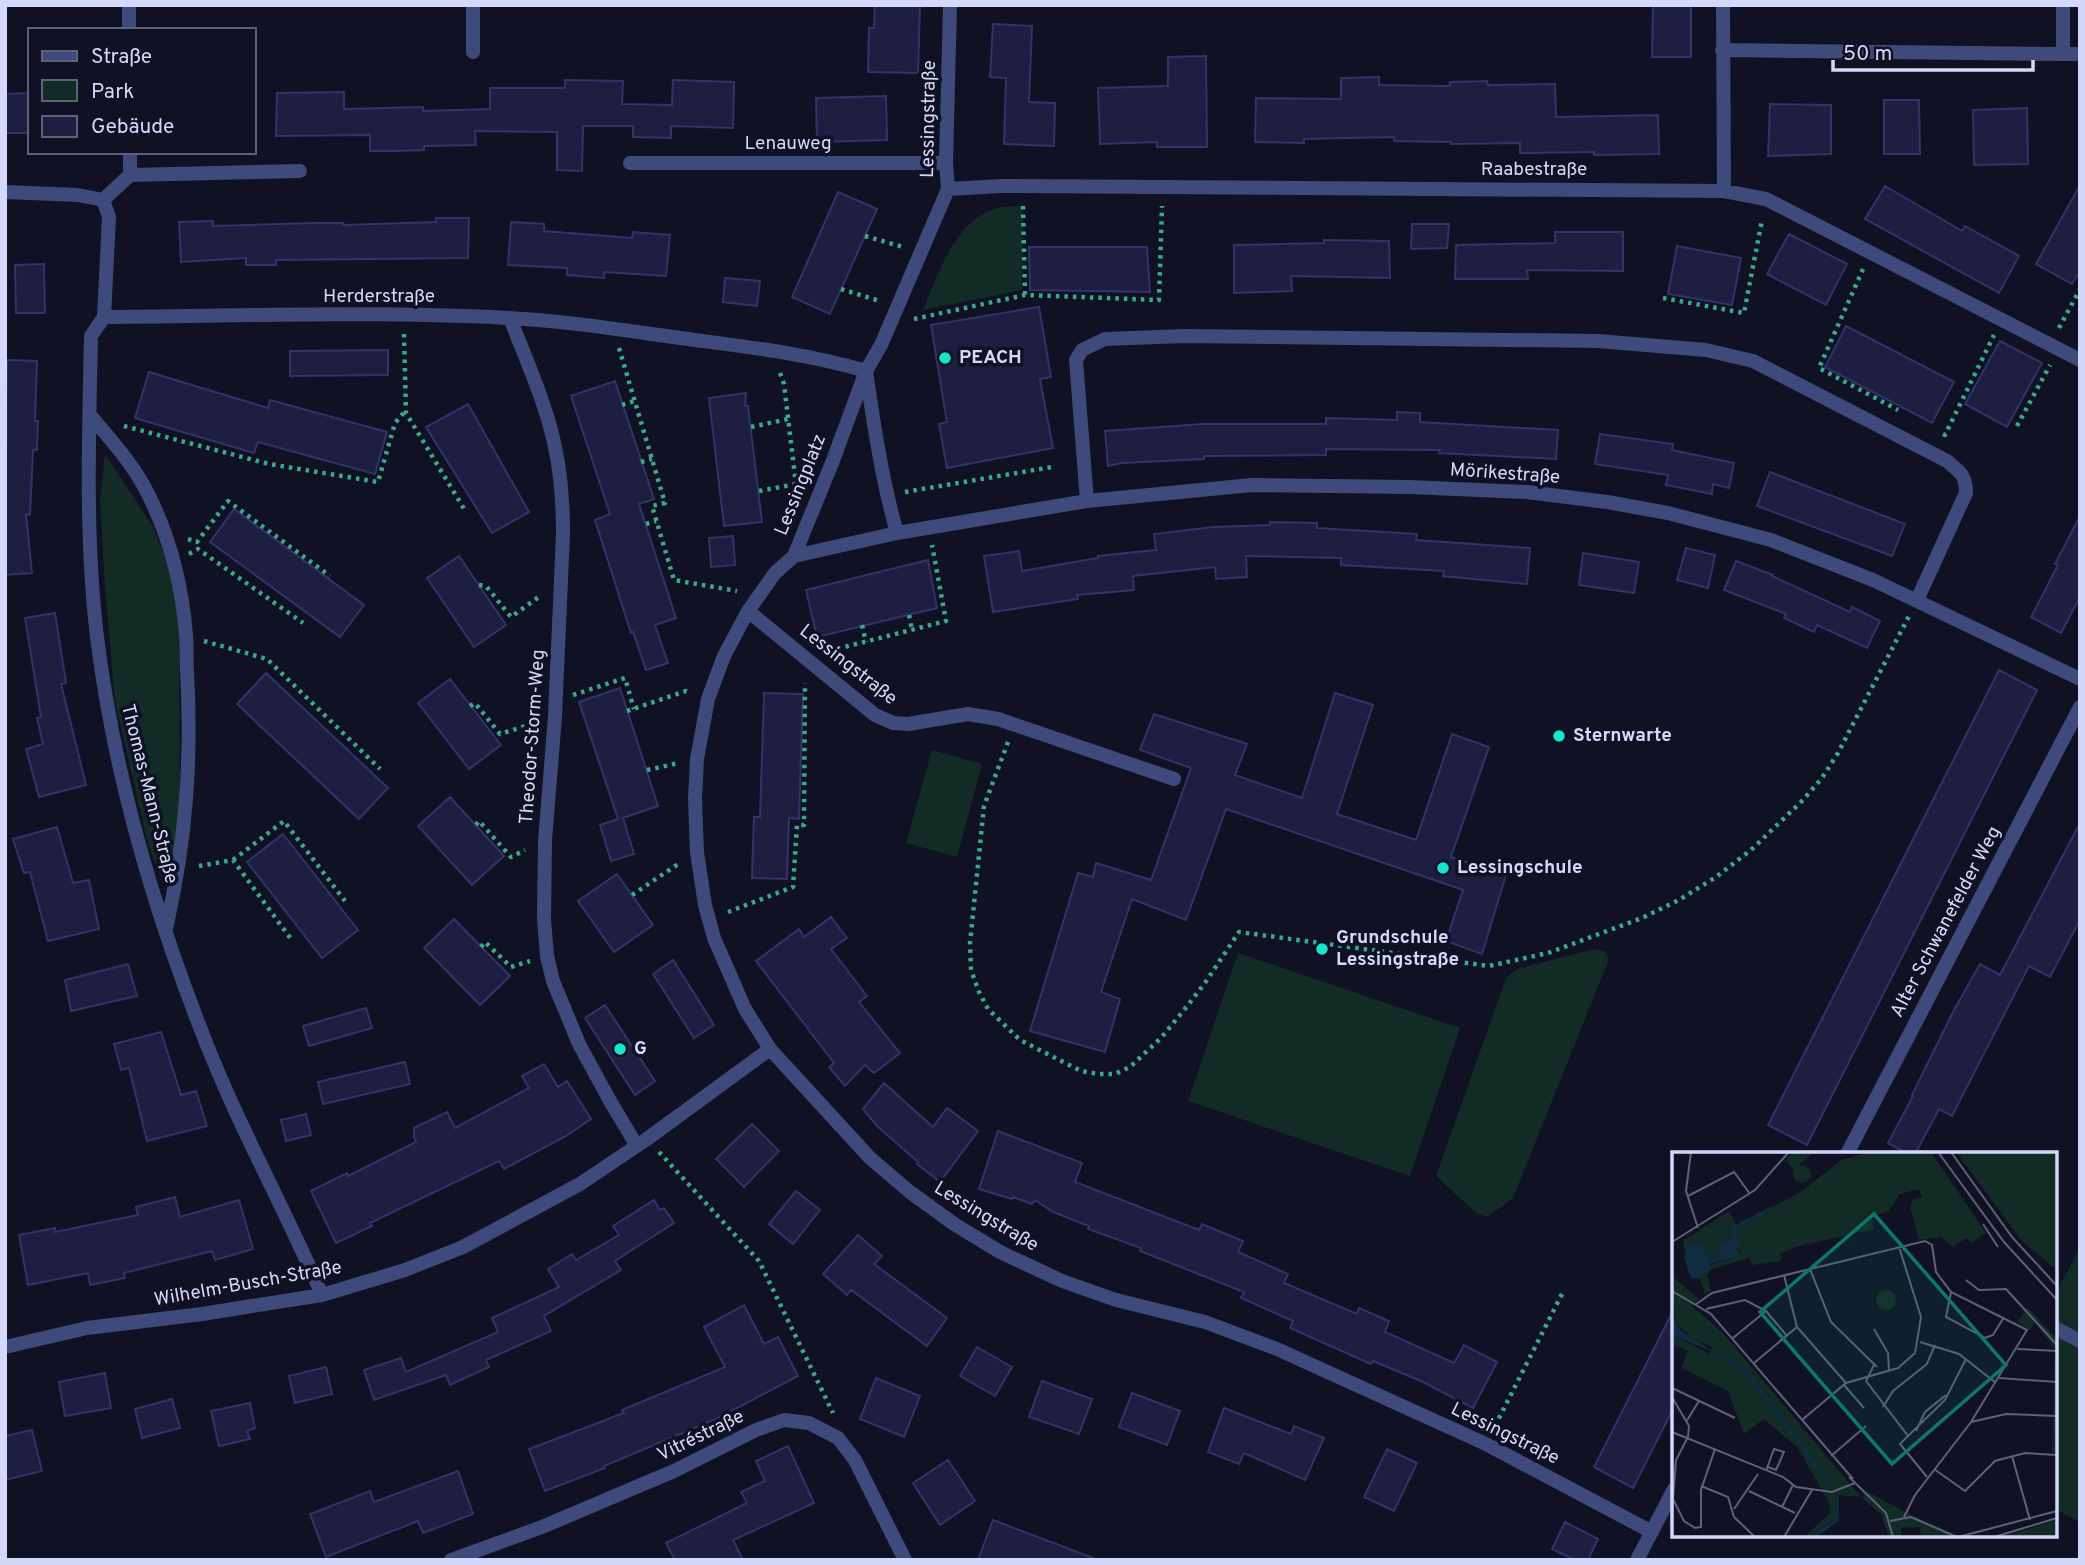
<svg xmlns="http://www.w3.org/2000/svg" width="2085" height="1565" font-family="Overpass,sans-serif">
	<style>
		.green { fill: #132b25 }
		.building { fill: #1e1e41; stroke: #32336a; stroke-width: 2 }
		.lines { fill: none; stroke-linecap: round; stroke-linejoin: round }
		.path { stroke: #3aa98b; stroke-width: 4.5; stroke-dasharray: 3.5 5; stroke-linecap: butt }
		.lane { stroke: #3f4a7c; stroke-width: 14 }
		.street { stroke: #3f4a7c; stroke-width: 14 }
		.poi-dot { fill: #16e6ce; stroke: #101122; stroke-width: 2.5 }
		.labels { text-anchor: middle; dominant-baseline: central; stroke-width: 7; stroke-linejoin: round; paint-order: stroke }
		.street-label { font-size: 19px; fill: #d4d8fb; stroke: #101122 }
		.poi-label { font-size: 19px; font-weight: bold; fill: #d4d8fb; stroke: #101122; text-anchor: start }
		.inset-river { fill: none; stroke: #102c40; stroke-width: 3.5 }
		.inset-road { fill: none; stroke: #5e6179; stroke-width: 2 }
		.view { fill: #0f766e; fill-opacity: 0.15; stroke: #0f766e; stroke-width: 3.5 }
		.inset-edge { fill: none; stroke: #d4d8fb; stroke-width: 3.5 }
	</style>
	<rect width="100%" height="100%" fill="#101122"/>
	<path class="green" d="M1023,206L1022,290L923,310C938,274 956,216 1001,207C1008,206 1016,207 1023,206Z
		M105,454L153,527L169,566L179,626L180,807L170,877L164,879L160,876L148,844L115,702L105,587L100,501Z
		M932,750L982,764L957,857L906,843Z
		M1594,949L1604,951L1609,959L1513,1198L1487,1217L1476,1213L1436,1176L1506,978L1517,969Z
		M1238,953L1460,1028L1410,1176L1188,1101Z
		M2080,1248V1522L2055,1509V1294Z"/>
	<path class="building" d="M875,5H920L918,73L868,72L869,28H874Z
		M1653,5H1691V57H1652Z
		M993,24L1032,26L1029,102L1055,103L1054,146L1004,144L1006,78L990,77Z
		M1206,56L1207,147H1157V142L1100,144L1098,88L1168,86V57Z
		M1379,77V85L1450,86V82L1487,81L1488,85L1555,84L1556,117L1658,115L1659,154L1594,155V152L1520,153V143L1451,144V142L1394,141V137L1304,139V143L1255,142L1256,98L1341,99V78Z
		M565,80L623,81L622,104L672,105L673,80L734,82L733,128L671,126V138L633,137V126H583L582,171L557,170V132L475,131L476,145L424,146V150L397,151H370V135L276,136L277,93L344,92V109L423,107V111L490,109V88H565Z
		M30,93V133H5V94Z
		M886,96L887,140L817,142L816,98Z
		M1884,100H1919L1920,154H1884Z
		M1770,104L1831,105V154L1768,156Z
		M2027,108L2028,164L1974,165L1973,110Z
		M2080,185V271L2072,284L2036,264Z
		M1885,186L1962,231L1965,226L2019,256L1999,293L1865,219Z
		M838,192L877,209L830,314L792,297Z
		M436,218H469L468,258L276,260V265H246V258L181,262L179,222L213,221V226L315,223H343V225L436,222Z
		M511,222L544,224V231L632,238L633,232L670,235L666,276L604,272V278L567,275V268L508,265Z
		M1412,224H1449L1447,248L1411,249Z
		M1555,232H1623V271L1527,270L1528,279H1455L1456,245L1555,243Z
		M1789,234L1847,264L1826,305L1767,274Z
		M1324,240L1389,241L1390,278L1291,276L1292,291L1234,293V245L1324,243Z
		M1677,246L1741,258L1732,305L1668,294Z
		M1029,247H1147L1150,292L1030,290Z
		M44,264L45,313H16L15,265Z
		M725,278L760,281L757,306L723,302Z
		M1039,307L1051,377L1040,379L1053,448L947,468L939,424L947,422L931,325Z
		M1846,326L1954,382L1932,423L1825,367Z
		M2000,341L2042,363L2007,427L1965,404Z
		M388,350V375L290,376V351Z
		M7,360L37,361L35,421H38L37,450H33L30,515L26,514L32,573L5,575Z
		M149,372L268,408L270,400L387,432L375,474L258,442L254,453L135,418Z
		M615,381L654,499L639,504L676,618L655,625L668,663L646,670L633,632L631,633L595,520L610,514L571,396Z
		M746,393L745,405L748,406L762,522L724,526L709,398Z
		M468,404L529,512L492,533L426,427Z
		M1397,412L1420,413V422L1558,430L1556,459L1439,453L1440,450L1326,449V455L1204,456V459L1122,463L1108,466L1105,431L1203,424H1326V418L1397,420Z
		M1600,434L1673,444L1672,450L1734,463L1729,488L1713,484L1712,494L1666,485L1668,475L1595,464Z
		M1770,472L1905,524L1892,556L1757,506Z
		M234,509L364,605L340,637L210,542Z
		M2080,516V597L2061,633L2031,617L2058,565L2055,564Z
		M1270,522L1317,523V528L1417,534L1416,540L1530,548L1527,584L1443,576L1444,571L1341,565V558L1246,556L1247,577L1216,579L1215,567L1133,576L1134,590L1077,595L1078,599L993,612L984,556L1019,551L1022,571L1098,558V556L1156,550L1154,534L1213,527L1270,525Z
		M733,536L735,565L711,567L709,538Z
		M1686,548L1715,555L1708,588L1677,580Z
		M1583,553L1639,562L1634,593L1579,585Z
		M459,556L506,625L474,647L427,578Z
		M928,560L937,608L817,637L806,590Z
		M1736,561L1773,575L1772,576L1850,612L1852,607L1880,621L1867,648L1817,625L1814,632L1784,618L1786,614L1724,590Z
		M55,613L66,683L61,684L86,785L39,797L26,749L43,744L37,718L41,717L25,618Z
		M1999,670L2037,690L1807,1145L1768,1125Z
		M266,673L388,788L359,819L237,704Z
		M450,679L501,745L469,769L418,703Z
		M620,688L658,806L623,818L634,854L611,861L600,825L618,819L579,702Z
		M764,693L803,694L799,819L789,818L787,879L752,878L754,817H760Z
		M1335,693L1373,705L1337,814L1416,840L1452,734L1489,747L1451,857L1506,875L1482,954L1446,941L1463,890L1226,809L1186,920L1132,899L1101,992L1120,999L1105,1052L1030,1031L1078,873L1093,877L1096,863L1151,880L1191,768L1140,750L1154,714L1247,744L1235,775L1302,798Z
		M450,797L504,856L472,885L418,826Z
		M2080,823V920L2050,977L2029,966L1952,1116L1939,1109L1915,1154H1908L1888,1143L1913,1096L1912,1095L1954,1010L1980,964L2000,975Z
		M57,827L73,883L89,880L99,929L48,941L30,872L24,873L13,839Z
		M283,834L358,930L322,958L247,862Z
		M617,874L653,925L614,952L578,901Z
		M831,917L847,938L831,949L867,996L859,1002L900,1053L874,1073L865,1065L845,1086L829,1067L834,1063L756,961L799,929L804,937Z
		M454,919L510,976L480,1005L424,948Z
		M673,960L714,1025L694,1038L653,974Z
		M128,964L137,996L71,1011L65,980Z
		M605,1005L655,1081L635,1095L585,1018Z
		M366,1008L372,1028L309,1046L303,1026Z
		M161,1032L181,1095L196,1091L207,1126L147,1141L129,1068L121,1070L114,1044Z
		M405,1062L410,1084L323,1104L318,1082Z
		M544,1064L558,1087L567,1081L591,1119L566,1136L504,1169L499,1161L370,1223L372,1226L336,1243L311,1191L347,1173L348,1176L416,1142L414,1137V1128L447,1112L455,1128L529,1088L522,1076Z
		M884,1083L933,1127L947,1108L978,1131L940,1182L917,1164L918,1162L877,1126L863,1109Z
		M306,1114L311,1135L286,1141L281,1120Z
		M752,1124L779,1151L744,1187L716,1159Z
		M998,1131L1082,1163L1075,1182L1199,1230L1202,1224L1243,1241L1238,1252L1288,1274L1284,1283L1357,1314L1359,1308L1389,1321L1385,1332L1454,1363L1464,1345L1497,1362L1473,1408L1423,1382L1373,1361L1371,1364L1290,1328L1293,1321L1241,1298L1244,1292L1140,1251L1141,1248L1088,1229L1089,1226L1053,1212L1035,1200L1032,1204L1013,1197L1012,1199L979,1189Z
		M796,1191L820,1210L793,1244L769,1224Z
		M175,1197L180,1217L239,1200L253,1249L215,1260L212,1251L124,1273L125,1278L90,1285L88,1273L28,1285L19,1235L55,1228V1232L138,1215L136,1207Z
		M654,1200L660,1210L664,1208L674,1223L615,1261L621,1270L544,1316L551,1331L486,1360L489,1367L450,1385L446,1375L374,1400L364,1370L401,1358L406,1372L498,1332L492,1318L559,1287L548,1269L572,1254L576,1260L619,1235L613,1226Z
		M858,1235L882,1256L874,1264L947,1318L927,1346L851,1290L847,1295L823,1274Z
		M744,1305L764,1344L778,1337L798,1376L718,1418L604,1466L605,1468L545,1491L529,1449L624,1413L622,1410L725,1367L704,1327Z
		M1674,1309V1407L1633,1488L1594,1467Z
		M977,1347L1012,1367L995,1396L960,1376Z
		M326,1367L332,1394L295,1403L289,1376Z
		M105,1373L111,1408L65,1416L59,1382Z
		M876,1378L920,1396L904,1437L860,1419Z
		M1042,1381L1092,1399L1079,1434L1029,1417Z
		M1132,1393L1180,1411L1167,1445L1119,1427Z
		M172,1399L180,1428L142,1438L135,1409Z
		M250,1403L255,1428L247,1431L250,1439L219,1446L211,1411Z
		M1224,1408L1291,1434L1294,1426L1324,1438L1305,1480L1244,1453L1239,1464L1208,1452Z
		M32,1430L42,1471L5,1480V1436Z
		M788,1446L814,1503L733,1540L743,1560H675L666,1543L747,1503L741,1492L765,1481L756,1461Z
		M1387,1449L1417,1463L1394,1511L1364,1497Z
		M948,1460L975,1501L940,1525L913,1483Z
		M458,1471L473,1514L423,1533L418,1521L326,1557L310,1514L370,1491L374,1502Z
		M993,1520L1093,1558V1560H978Z
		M1565,1522L1598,1539L1588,1560H1575L1552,1549Z"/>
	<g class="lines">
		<path class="path" d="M1023,206L1025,295
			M865,236L903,247
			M1863,269L1819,368L1898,410
			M841,289L880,301
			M1663,298L1744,313L1762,220
			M914,319L1025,295L1159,300L1162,206
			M2059,328L2080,289
			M404,334L406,413L466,512
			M619,348L665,503L652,506L674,580L737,591
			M780,373L784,384L796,484V495
			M622,405L634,401
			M124,426L269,464L378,482L395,423L406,410
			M2017,426L2050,365
			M751,427L788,419
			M1943,434L1945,435L1994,335
			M641,462L652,459
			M759,491L796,484
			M905,492L1052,467
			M646,524L656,521
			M188,539L197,542L228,501L330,576
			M189,554L198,549L303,623
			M479,585L486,586L511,617L540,596
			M909,615L912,630
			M862,625L866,642
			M204,641L267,659L380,769
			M829,651L946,621L932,545
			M573,695L625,678L634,709
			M470,706L475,703L500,734L535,723
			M627,711L686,691L689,693
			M1008,742L984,806L970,943L971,970L979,992L988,1009L1020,1040L1081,1071L1098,1074H1115L1130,1067L1161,1038L1188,1005L1207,980L1239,932L1489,966L1548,953L1642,918L1679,900L1716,877L1751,850L1803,800L1822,778L1838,753L1909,616
			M647,770L679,763
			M476,825L479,821L511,857L525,850
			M233,860L284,821L345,901
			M199,866L233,860L291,939
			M632,895L681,862
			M728,912L793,887L797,825H804L805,683
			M481,947L485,942L511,967L530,961
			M659,1152L759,1261L833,1413
			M1495,1426L1563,1292"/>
		<path class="lane" d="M129,5V30
			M130,152V175
			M103,200L130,175L300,171
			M1087,501L1076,360L1082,350L1105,339L1184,336L1598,341L1706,350L1753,361L1947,461C1960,472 1966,475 1966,493L1917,600
			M2055,1328L2080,1341"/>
		<path class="street" d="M950,5L946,163L948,189L881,345L866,371L832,463L794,556L775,573L748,611L724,656L708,699L697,759L695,799L697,852L705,905L714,938L745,1009L770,1049L870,1158L910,1192L954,1224L1000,1252L1062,1281L1116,1300L1205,1322L1277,1349L1486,1444L1652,1532
			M1723,5L1724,191
			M2063,5V54H2080
			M1722,50L2063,54
			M473,52V5
			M630,163H946
			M948,189L1002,186L1724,191L1766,199L2080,360
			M5,192L78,195L103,200L109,217L104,317C239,316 374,311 508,318C568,321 628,331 688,339C748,347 808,354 866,371C874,426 882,480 897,533
			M104,317L91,336C89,436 85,537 97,637C114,775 154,911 205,1040C239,1127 285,1209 322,1295
			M510,318C526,360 546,403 555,447C561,475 563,505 563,534L555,716L545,841L544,919L547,956L553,981L579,1044L610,1101L637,1146
			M90,415C111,440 135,466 149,496C170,538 182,587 186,634C187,646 186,658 187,671C192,762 186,840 166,929
			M794,556L897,533L1087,501L1252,485L1409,487L1527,492L1607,502L1668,513L1771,540L1873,580L2080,679
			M748,611L875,715L893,723L908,724L968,714L998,719L1174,779
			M1847,1154L2080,707
			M5,1347L87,1328L202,1314L322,1295L405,1270L463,1247L580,1184L647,1139L770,1049
			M451,1560L542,1527L674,1471L756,1430L784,1420L809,1423L838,1438L855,1460L905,1560
			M1637,1560L1674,1489"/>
	</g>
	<g class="poi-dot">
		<circle cx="945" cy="358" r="7"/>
		<circle cx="1559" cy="736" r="7"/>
		<circle cx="1443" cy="868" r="7"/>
		<circle cx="1322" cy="949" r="7"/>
		<circle cx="620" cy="1049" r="7"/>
	</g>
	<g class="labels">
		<g class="street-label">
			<text transform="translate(929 119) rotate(-89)">Lessingstraße</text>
			<text x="788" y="144">Lenauweg</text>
			<text x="1534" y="170">Raabestraße</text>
			<text x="379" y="297">Herderstraße</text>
			<text transform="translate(1505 474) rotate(4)">Mörikestraße</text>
			<text transform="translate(801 485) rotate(-68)">Lessingplatz</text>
			<text transform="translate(848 665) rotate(38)">Lessingstraße</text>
			<text transform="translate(533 737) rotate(-86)">Theodor-Storm-Weg</text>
			<text transform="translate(149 794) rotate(76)">Thomas-Mann-Straße</text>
			<text transform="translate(1946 922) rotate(-62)">Alter Schwanefelder Weg</text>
			<text transform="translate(986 1217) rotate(31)">Lessingstraße</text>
			<text transform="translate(248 1284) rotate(-10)">Wilhelm-Busch-Straße</text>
			<text transform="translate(1505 1434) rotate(26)">Lessingstraße</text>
			<text transform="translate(701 1436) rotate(-26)">Vitréstraße</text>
		</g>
		<g class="poi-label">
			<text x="959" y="358">PEACH</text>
			<text x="1573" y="736">Sternwarte</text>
			<text x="1457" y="868">Lessingschule</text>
			<text x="1336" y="938">Grundschule<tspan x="1336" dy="22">Lessingstraße</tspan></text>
			<text x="634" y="1049">G</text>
		</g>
	</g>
	<g transform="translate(1672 1152)">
		<rect width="385" height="385" fill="#101122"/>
		<path d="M120,0H143L121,18L114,8ZM199,0H259L314,81L299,91L294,86L281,95L269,85L247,88L238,55L241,47L250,45L247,37L228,42L216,60L199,64L202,77L123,95L108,102L110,109L80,113L77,106L40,117L35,123L39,139L33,142L28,127L38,113L70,103L65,96L61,97L60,90L47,104L37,107L28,89L12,97L11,89L57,59L65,74L130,39L169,8ZM284,0H385V118L350,89ZM121 22a9 9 0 1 1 18 0a9 9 0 1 1-18 0ZM0,124L27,147L20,154L51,181L189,345L163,343L164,366L138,385H132L157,362L158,352L126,296L92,267L72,282L56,239L9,216L16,199L0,192V183L38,202L40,195L21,187L3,171ZM204 148a10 10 0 1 1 20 0a10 10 0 1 1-20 0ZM355,155L385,187V300H380L383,198L363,170L358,178L345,170ZM194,339L235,361L283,383L249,385L248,375L229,376V385H217L209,362L190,346ZM385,368V385H331Z" fill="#132b25"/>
		<path d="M58,88L70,104L40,111L28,127L19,126L12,106L14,93L28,89L38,107L47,104V92ZM0,165L8,178L44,201L0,183Z" fill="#102c40"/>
		<path class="inset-river" d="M66,96L61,76L102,55M44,201L73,218L159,334M141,385L165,368V344"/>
		<path class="inset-road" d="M19,0L14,39L26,76M266,0L332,90L385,148M279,0L340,85L385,134M16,44L62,20L78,42M311,72L326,95M0,90L83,38L117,0M138,117L159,170L205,215M112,123L125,175L174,231M294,128L307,138L334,137L385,193M0,139L39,162L181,327M279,140L274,165L313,186L321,183L332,165M23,153L40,141L253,89L260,93L264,120L279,140L355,178L299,270L243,343L232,365M34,157L73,148L94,159L61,186M94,159L115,184M202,177L216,201L217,219M248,190L287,202L324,231M345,197L385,199M82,211L125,175M202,213L194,229L236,284L228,292L255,325M327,226L385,230M172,233L192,256M0,236L63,266M0,245L17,274L16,285M211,255L221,239L255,212L263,193M130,268L174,231L226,216L243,201L249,165L227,95M14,270L27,249M299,270L334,262L385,264M244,279L253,260L274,243M0,280L111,325L124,335L160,340L183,331M236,284L273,248L294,207M16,285L4,308L1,347L12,369L23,376L29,375V338L43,297M159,304L194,274M340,304L358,368M262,317L293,339L323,309L353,301L385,303M94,319L102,297L112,300L104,318L96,315M177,325L214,361L221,385M29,334L56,345L62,365L83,385M77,339L123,361M110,355L121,333M62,357L86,322M218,369L239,365L285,385M112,385L140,338M286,385L385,359M322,385L385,366"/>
		<path class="view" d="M202,62L334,213L220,312L88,160Z"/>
		<rect width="385" height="385" class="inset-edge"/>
	</g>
	<rect width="2085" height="1565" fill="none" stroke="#d4d8fb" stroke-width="14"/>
	<rect x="28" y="28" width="228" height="126" fill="#101122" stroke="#5e6179" stroke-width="2"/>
	<rect x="42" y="51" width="35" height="10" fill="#3f4a7c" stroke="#5e6179" stroke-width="2"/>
	<text x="91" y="63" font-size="21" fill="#d4d8fb">Straße</text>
	<rect x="42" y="80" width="35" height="21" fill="#132b25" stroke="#5e6179" stroke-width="2"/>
	<text x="91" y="98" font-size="21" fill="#d4d8fb">Park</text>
	<rect x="42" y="116" width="35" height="21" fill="#1e1e41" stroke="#5e6179" stroke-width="2"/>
	<text x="91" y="133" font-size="21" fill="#d4d8fb">Gebäude</text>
	<path d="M1833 60v10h200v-10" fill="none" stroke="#d4d8fb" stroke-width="3.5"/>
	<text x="1843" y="60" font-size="21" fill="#d4d8fb" stroke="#101122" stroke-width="5" paint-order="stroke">50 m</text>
</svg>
